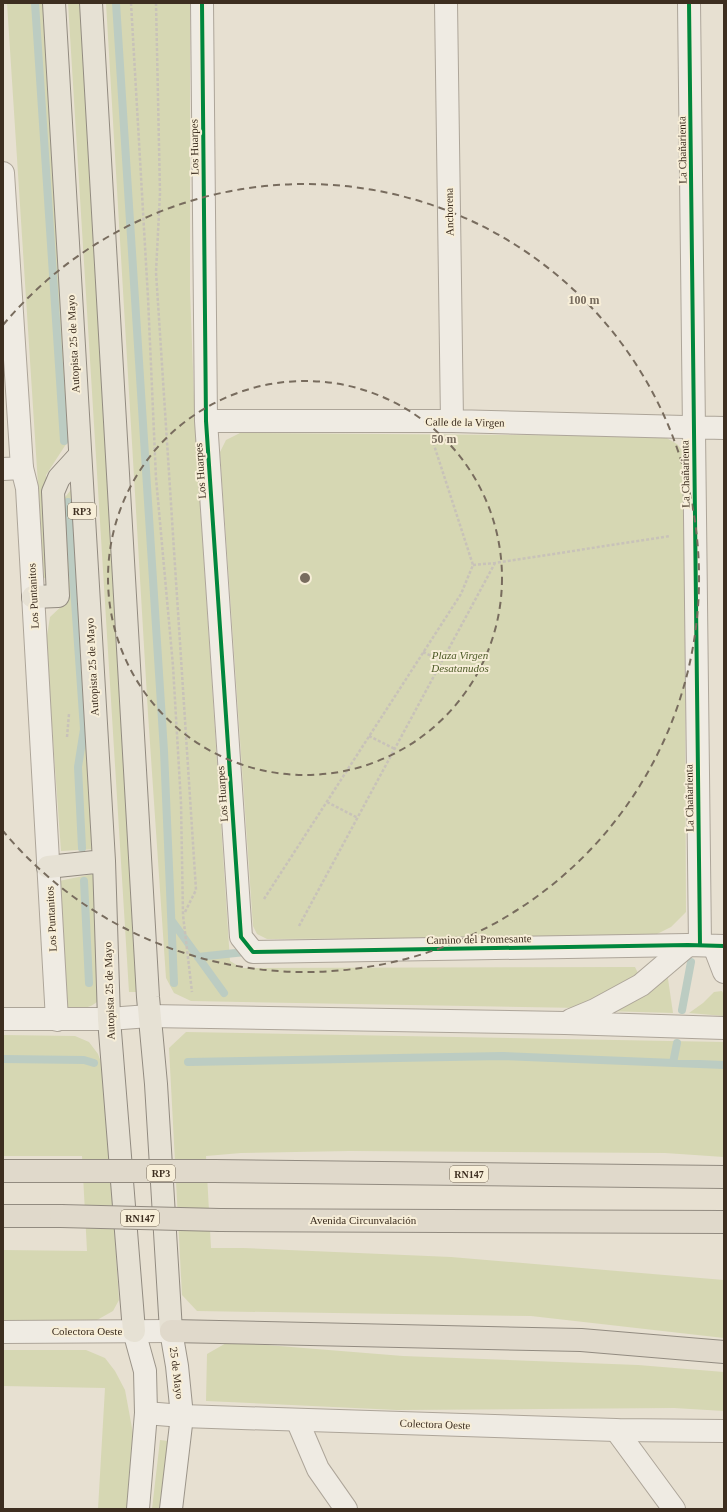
<svg xmlns="http://www.w3.org/2000/svg" width="727" height="1512" font-family="'Times New Roman',serif">
	<style>
		.green { fill: #d6d7b3 }
		.lines { fill: none; stroke-linecap: round; stroke-linejoin: round }
		.stream { stroke: #bcccc2; stroke-width: 8 }
		.minor-casing { stroke: #ada599; stroke-width: 24 }
		.tertiary-casing { stroke: #ada599; stroke-width: 24 }
		.secondary-casing { stroke: #9c958a; stroke-width: 24 }
		.primary-casing { stroke: #928b80; stroke-width: 24 }
		.trunk-casing { stroke: #928b80; stroke-width: 24 }
		.path { stroke: #c8c2b9; stroke-width: 2.5; stroke-dasharray: 3 2; stroke-linecap: butt }
		.minor { stroke: #efebe3; stroke-width: 22 }
		.tertiary { stroke: #efebe3; stroke-width: 22 }
		.secondary { stroke: #efebe3; stroke-width: 22 }
		.primary { stroke: #e6e1d4; stroke-width: 22 }
		.trunk { stroke: #e0d9cb; stroke-width: 22 }
		.trunk-bridge-casing { stroke: #928b80; stroke-width: 24; stroke-linecap: butt }
		.trunk-bridge { stroke: #e0d9cb; stroke-width: 22 }
		.cycleway-casing { stroke: #f7eed8; stroke-width: 6 }
		.cycleway { stroke: #00873e; stroke-width: 4 }
		.ring { fill: none; stroke: #786c5e; stroke-width: 2; stroke-dasharray: 7 5 }
		.labels { text-anchor: middle; dominant-baseline: central; stroke-width: 4; stroke-linejoin: round; paint-order: stroke }
		.shield { fill: #f7eed8; stroke: #756857; stroke-width: 1 }
		.shield-label { font-size: 10px; font-weight: bold; fill: #3d2e20 }
		.street-label { font-size: 11px; fill: #3d2e20; stroke: #f7eed8 }
		.park-label { font-size: 11px; font-style: italic; fill: #4d5a26; stroke: #f7eed8 }
		.centre { fill: #786c5e; stroke: #f7eed8; stroke-width: 2 }
		.ring-label { font-size: 12px; text-anchor: middle; font-weight: bold; fill: #786c5e; stroke: #f7eed8; stroke-width: 4; stroke-linejoin: round; paint-order: stroke }
	</style>
	<rect width="100%" height="100%" fill="#e7e0d1"/>
	<path class="green" d="M7,3H43L72,435L46,475L50,577L44,578Z
		M68,3H80L142,992H129Z
		M106,3H190V290L195,425L230,961L242,968L635,967L640,977L582,1008L191,1001L174,993L166,978L148,714Z
		M240,433L663,436L677,444L684,453L686,912L671,927L651,937L267,939L257,934L253,926L220,452L226,440Z
		M74,486L97,849L61,851L46,642L50,617L66,602L62,501Z
		M98,873L100,999C90,1010 81,1008 67,1008L59,881Z
		M667,972L673,1013L605,1011Z
		M722,991L724,995V1016L689,1013L703,1003L714,992Z
		M186,1032L724,1042V1157L665,1153L350,1151L241,1153L206,1156L211,1248H243L451,1257L724,1280V1338L531,1316L197,1311L182,1295L169,1048Z
		M3,1035L75,1036L89,1042L98,1054L104,1070L119,1300L113,1311L97,1320H3V1250L87,1251L82,1156H3Z
		M228,1342L403,1356L638,1365L724,1372V1411L674,1408L397,1410L206,1401L207,1354Z
		M3,1350H86L105,1358L115,1371L125,1390L137,1455L129,1509H98L105,1388L3,1386Z
		M160,1440L168,1441L160,1509H152Z"/>
	<g class="lines">
		<path class="stream" d="M35,3L64,441
			M116,3L164,751L174,983
			M68,502L84,729L78,767L82,848
			M84,881L89,983
			M172,921L224,993
			M198,957L245,952
			M682,1010L691,962
			M3,1059L84,1060L94,1063
			M188,1062L502,1056L724,1065
			M673,1063L677,1043"/>
		<g class="minor-casing">
			<path id="minor" d="M202,3L206,421L241,937L253,952L688,945L724,946
				M446,3L452,421
				M689,3L700,945
				M206,421H452L724,428
				M22,468L27,488L57,1020
				M297,1420L318,1469L346,1509
				M616,1430L674,1509"/>
		</g>
		<g class="tertiary-casing">
			<path id="tertiary" d="M3,173L22,468L3,469
				M714,946L724,972
				M3,1019H109L149,1016L565,1023L724,1028
				M571,1020L595,1010L641,985L688,945
				M3,1332L171,1331
				M146,1413L182,1416L616,1430L724,1431"/>
		</g>
		<g class="secondary-casing">
			<path id="secondary" d="M134,1331L145,1371L146,1413L138,1509
				M171,1331L177,1366L182,1416L171,1509"/>
		</g>
		<g class="primary-casing">
			<path id="primary" d="M54,3L104,861L109,1019L134,1331
				M91,3L148,997L156,1084L171,1331
				M33,597L58,596L53,492L59,478L79,456
				M48,867L104,861"/>
		</g>
		<g class="trunk-casing">
			<path id="trunk" d="M3,1171H58
				M214,1171L724,1177
				M3,1216H61
				M220,1220L724,1222
				M171,1331L581,1340L724,1352"/>
		</g>
		<path class="path" d="M131,3L148,298L156,478L173,666L181,803L183,915L192,992
			M156,3L160,193L156,272L196,890L184,914
			M473,565L495,563L670,536
			M423,652L442,661
			M369,736L395,749
			M67,737L69,714
			M327,802L358,818
			M264,899L461,594L473,565L434,445
			M299,926L495,563"/>
		<use href="#minor" class="minor"/>
		<use href="#tertiary" class="tertiary"/>
		<use href="#secondary" class="secondary"/>
		<use href="#primary" class="primary"/>
		<use href="#trunk" class="trunk"/>
		<g class="trunk-bridge-casing">
			<path id="trunk-bridge" d="M58,1171H214
				M61,1216L220,1220"/>
		</g>
		<use href="#trunk-bridge" class="trunk-bridge"/>
		<g class="cycleway-casing">
			<path id="cycleway" d="M202,3L206,421L241,937L253,952L688,945L724,946
				M689,3L700,945"/>
		</g>
		<use href="#cycleway" class="cycleway"/>
	</g>
	<g class="ring">
		<circle cx="305" cy="578" r="197"/>
		<path d="M3 325A394 394 0 1 1 3 831"/>
	</g>
	<g class="labels">
		<g class="shield">
			<rect x="68" y="503" width="28" height="16" rx="3"/>
			<rect x="147" y="1165" width="28" height="16" rx="3"/>
			<rect x="450" y="1166" width="38" height="16" rx="3"/>
			<rect x="121" y="1210" width="38" height="16" rx="3"/>
		</g>
		<g class="shield-label">
			<text x="82" y="511">RP3</text>
			<text x="161" y="1173">RP3</text>
			<text x="469" y="1174">RN147</text>
			<text x="140" y="1218">RN147</text>
		</g>
		<g class="street-label">
			<text transform="translate(194 147) rotate(-91)">Los Huarpes</text>
			<text transform="translate(682 150) rotate(-91)">La Chañarienta</text>
			<text transform="translate(449 212) rotate(-91)">Anchorena</text>
			<text transform="translate(73 344) rotate(-93)">Autopista 25 de Mayo</text>
			<text transform="translate(465 422) rotate(1)">Calle de la Virgen</text>
			<text transform="translate(200 471) rotate(-94)">Los Huarpes</text>
			<text transform="translate(685 474) rotate(-91)">La Chañarienta</text>
			<text transform="translate(33 596) rotate(-93)">Los Puntanitos</text>
			<text transform="translate(92 667) rotate(-93)">Autopista 25 de Mayo</text>
			<text transform="translate(222 794) rotate(-94)">Los Huarpes</text>
			<text transform="translate(689 798) rotate(-91)">La Chañarienta</text>
			<text transform="translate(51 919) rotate(-93)">Los Puntanitos</text>
			<text transform="translate(479 939) rotate(-1)">Camino del Promesante</text>
			<text transform="translate(109 991) rotate(-92)">Autopista 25 de Mayo</text>
			<text x="363" y="1220">Avenida Circunvalación</text>
			<text x="87" y="1331">Colectora Oeste</text>
			<text transform="translate(177 1373) rotate(83)">25 de Mayo</text>
			<text transform="translate(435 1424) rotate(2)">Colectora Oeste</text>
		</g>
		<g class="park-label">
			<text x="460" y="655">Plaza Virgen<tspan x="460" dy="13">Desatanudos</tspan></text>
		</g>
	</g>
	<circle cx="305" cy="578" r="6" class="centre"/>
	<g class="ring-label">
		<text x="584" y="304">100 m</text>
		<text x="444" y="443">50 m</text>
	</g>
	<rect width="727" height="1512" fill="none" stroke="#3d2e20" stroke-width="8"/>
</svg>
